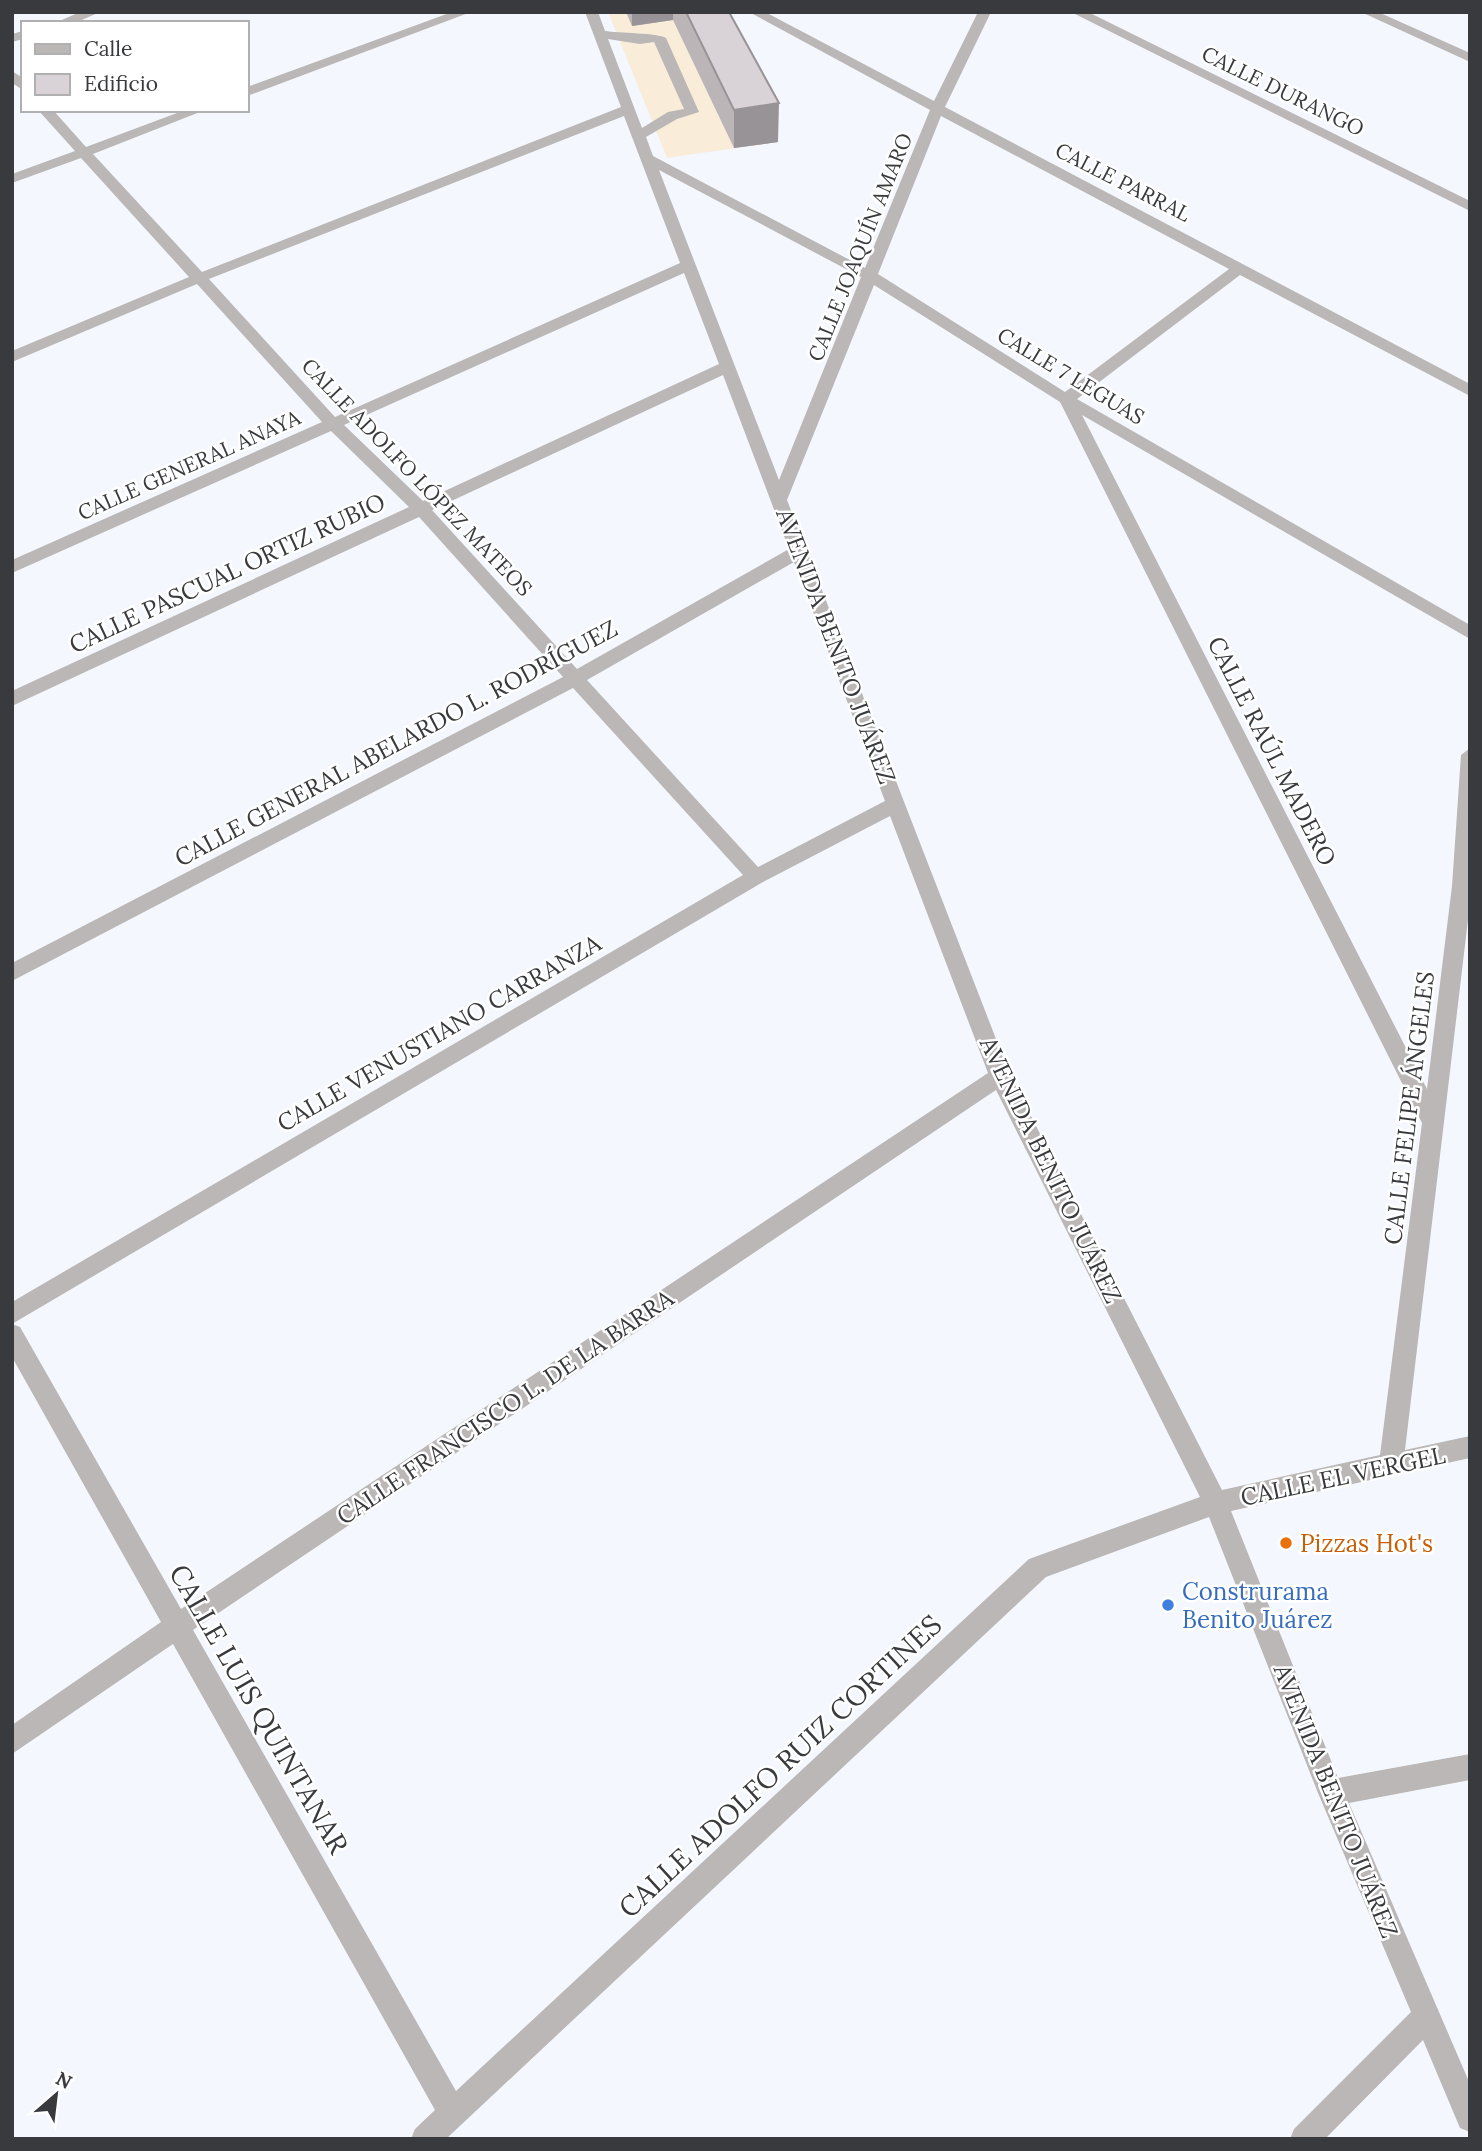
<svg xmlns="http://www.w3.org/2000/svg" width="1482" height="2151" font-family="Lora,serif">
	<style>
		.commercial { fill: #f9ecd8 }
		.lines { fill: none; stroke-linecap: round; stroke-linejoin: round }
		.minor { fill: #bab7b6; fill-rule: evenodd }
		.wall { fill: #bbb5b8 }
		.shaded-wall { fill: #989396 }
		.building { fill: #d9d2d6; stroke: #989396; stroke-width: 2 }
		.food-dot { fill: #e8710a; stroke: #fff; stroke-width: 2.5 }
		.shop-dot { fill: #3f7fe0; stroke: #fff; stroke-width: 2.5 }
		.labels { text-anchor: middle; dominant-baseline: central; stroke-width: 5; stroke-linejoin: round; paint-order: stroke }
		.far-street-label { font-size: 21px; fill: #393a3d; stroke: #fff }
		.street-label { font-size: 24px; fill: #393a3d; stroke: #fff }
		.food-label { font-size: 24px; fill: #c56008; stroke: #fff; text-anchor: start }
		.shop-label { font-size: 24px; fill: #366cbe; stroke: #fff; text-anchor: start }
		.near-street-label { font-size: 28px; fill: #393a3d; stroke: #fff }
	</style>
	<rect width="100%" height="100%" fill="#f4f8fe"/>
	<path class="commercial" d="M608,12H709L778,142L667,158Z"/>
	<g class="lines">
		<path class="minor" d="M80,12H100L75,23H55Z
			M452,12H471L247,96V87Z
			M585,12H598L605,31C618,33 658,33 666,38L699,112L677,119L646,137L653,156L865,268L930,110L749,12H765L934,101L978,12H991L945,107L1470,384V396L1240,275L1077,399L1470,625V639L1082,415L1427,1089L1452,886L1461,755L1470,748V903L1405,1450L1470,1436V1458L1231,1511L1338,1778L1470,1754V1780L1349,1803L1470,2084V2132L1460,2128L1423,2040L1325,2139H1290L1294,2129L1411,2012L1318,1793L1209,1517L1046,1577L446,2139H411L415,2129L435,2110L173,1644L12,1754V1725L161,1622L12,1357V1324L20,1327L181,1609L988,1073L890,816L763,882L12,1324V1302L743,875L573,688L12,981V963L563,677L419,517L12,706V691L409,507L331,431L12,573V560L322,422L197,284L12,362V351L189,277L81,158L12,183V174L75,151L38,110H53L86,147L185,110H205L93,154L202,272L621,107ZM608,39L640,44L654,42L684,109L668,112L642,128ZM624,116L680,263L335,417L209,279ZM941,116L1229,269L1065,392L878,274ZM659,170L861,277L779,480ZM684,273L719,364L423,501L344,425ZM874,285L1060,402L1422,1123L1380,1455L1222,1490L1010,1075L787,500ZM723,375L789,549L577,669L432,510ZM794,562L885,801L758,867L587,680ZM996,1090L1200,1497L1029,1559L456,2091L193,1630Z
			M1071,12H1088L1470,201V211Z
			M1361,12H1378L1470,53V62Z
			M23,31V39L12,42V34Z
			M12,71L23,78V90L12,83Z"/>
	</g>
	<path class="wall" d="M626,12H729L778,142L734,148L673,20L632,26Z"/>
	<path class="shaded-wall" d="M632,12H673V20L632,26Z
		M779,103L778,142L734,148V110Z"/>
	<path class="building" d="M686,12H729L779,103L734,110Z"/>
	<circle class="food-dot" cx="1286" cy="1543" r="7"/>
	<circle class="shop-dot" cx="1168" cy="1605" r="7"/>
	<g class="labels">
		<g class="far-street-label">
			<text transform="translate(1283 91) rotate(26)">CALLE DURANGO</text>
			<text transform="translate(1123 182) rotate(27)">CALLE PARRAL</text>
			<text transform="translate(860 247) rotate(-68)">CALLE JOAQUÍN AMARO</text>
			<text transform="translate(1071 376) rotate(31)">CALLE 7 LEGUAS</text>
			<text transform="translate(189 465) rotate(-24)">CALLE GENERAL ANAYA</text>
			<text transform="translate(417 477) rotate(46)">CALLE ADOLFO LÓPEZ MATEOS</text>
		</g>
		<g class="street-label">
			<text transform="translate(227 573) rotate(-25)">CALLE PASCUAL ORTIZ RUBIO</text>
			<text transform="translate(836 646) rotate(69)">AVENIDA BENITO JUÁREZ</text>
			<text transform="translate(396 743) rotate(-28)">CALLE GENERAL ABELARDO L. RODRÍGUEZ</text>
			<text transform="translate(1272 751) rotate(63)">CALLE RAÚL MADERO</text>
			<text transform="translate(439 1033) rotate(-30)">CALLE VENUSTIANO CARRANZA</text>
			<text transform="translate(1409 1108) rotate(-83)">CALLE FELIPE ÁNGELES</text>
			<text transform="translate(1051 1170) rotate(64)">AVENIDA BENITO JUÁREZ</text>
			<text transform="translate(505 1407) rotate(-34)">CALLE FRANCISCO L. DE LA BARRA</text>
			<text transform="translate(1343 1476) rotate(-12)">CALLE EL VERGEL</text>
			<text transform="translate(1336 1801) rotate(68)">AVENIDA BENITO JUÁREZ</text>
		</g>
		<g class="food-label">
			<text x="1300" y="1543">Pizzas Hot's</text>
		</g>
		<g class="shop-label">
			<text x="1182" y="1591">Construrama<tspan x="1182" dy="28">Benito Juárez</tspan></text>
		</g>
		<g class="near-street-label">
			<text transform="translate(259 1709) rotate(60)">CALLE LUIS QUINTANAR</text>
			<text transform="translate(780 1766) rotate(-43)">CALLE ADOLFO RUIZ CORTINES</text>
		</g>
	</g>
	<rect width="1482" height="2151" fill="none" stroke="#393a3d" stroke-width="28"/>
	<rect x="21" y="21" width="228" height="91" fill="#ffffff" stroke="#b0b0b1" stroke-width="2"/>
	<rect x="35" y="44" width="35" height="10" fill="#bab7b6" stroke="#b0b0b1" stroke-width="2"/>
	<text x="84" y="56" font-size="21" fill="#393a3d">Calle</text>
	<rect x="35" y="74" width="35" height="21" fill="#d9d2d6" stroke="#b0b0b1" stroke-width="2"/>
	<text x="84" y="91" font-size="21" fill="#393a3d">Edificio</text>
	<g transform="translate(56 2095) rotate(28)" stroke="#ffffff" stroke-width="5" paint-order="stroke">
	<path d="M0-5L12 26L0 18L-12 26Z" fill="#393a3d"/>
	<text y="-10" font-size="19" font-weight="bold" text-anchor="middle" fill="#393a3d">N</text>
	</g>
</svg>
